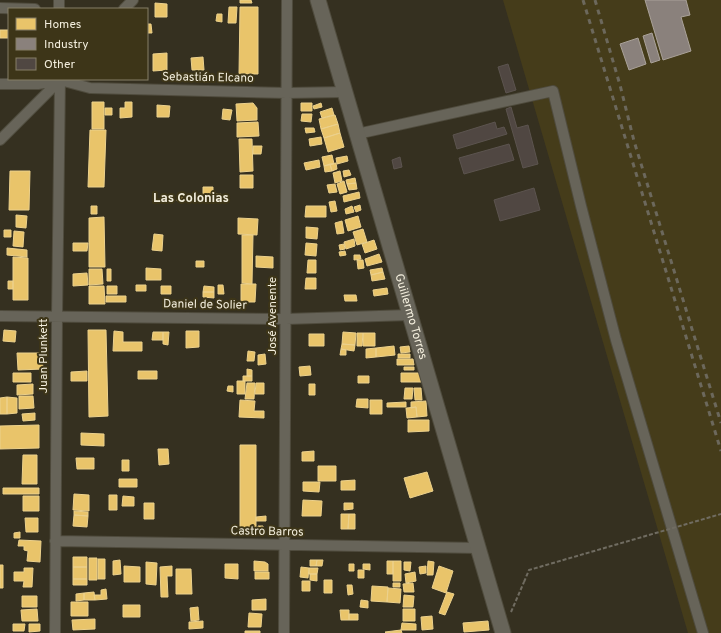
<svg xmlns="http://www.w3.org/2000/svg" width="721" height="633" font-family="Overpass,sans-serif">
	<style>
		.built { fill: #453c1a }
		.homes { fill: #e9c46a; stroke: #ecd18c }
		.industry { fill: #8a817c; stroke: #aaa299 }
		.building { fill: #504742; stroke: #5c544f }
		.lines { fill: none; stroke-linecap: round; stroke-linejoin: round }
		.minor-casing { stroke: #4f4b3d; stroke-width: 12 }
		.secondary-casing { stroke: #4f4b3d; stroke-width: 17 }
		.path { stroke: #706c61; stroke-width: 2; stroke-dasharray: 4 2; stroke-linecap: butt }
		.minor { stroke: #676459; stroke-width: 10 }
		.secondary { stroke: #676459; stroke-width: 15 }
		.rail { stroke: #6c685c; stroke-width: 3; stroke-dasharray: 5 5; stroke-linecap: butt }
		.path-bridge { stroke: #706c61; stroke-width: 2; stroke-dasharray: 4 2; stroke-linecap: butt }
		.labels { text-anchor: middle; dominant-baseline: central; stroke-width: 4; stroke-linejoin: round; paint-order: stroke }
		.street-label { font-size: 12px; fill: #f3eedd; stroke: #3d3518 }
		.neighbourhood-label { font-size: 13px; font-weight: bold; fill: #f3eedd; stroke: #3d3518 }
	</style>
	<rect width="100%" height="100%" fill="#353020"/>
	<path class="built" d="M503,0H721V633H688Z"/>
	<path class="homes" d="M240,0H251L252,3H240Z
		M155,3L167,4V17H155Z
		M229,7H237L236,23H228Z
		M240,7H258V74H239Z
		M217,14H222V22L216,21Z
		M147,24H151L152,33H147Z
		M0,30H9L8,38H0Z
		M167,53V70L153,71V54Z
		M203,57L204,70H192L191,58Z
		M92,102H104V129H92Z
		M125,102H132V117L120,118V108H125Z
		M253,103L257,108V120L237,121L236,104Z
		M301,103H312V111H301Z
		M321,103L322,107L314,109L313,106Z
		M157,105L170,106L169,117H157Z
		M105,108H112V115H105Z
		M332,108L334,115L322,118L320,112Z
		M223,109L232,110L230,120L222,119Z
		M302,114H312L311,122L301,121Z
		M335,115L338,124L321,129L319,119Z
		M258,122L259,136L237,137V123Z
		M338,124L340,133L324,138L321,129Z
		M305,128H314L315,132L306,133Z
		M90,130H106L104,187H88Z
		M340,133L344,147L328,152L324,138Z
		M321,137L322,144L310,146L309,139Z
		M239,139H252L253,171L240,172Z
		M253,146H262L261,154H253Z
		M332,155L334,164L324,166L322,157Z
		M347,156L348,161L337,164L336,158Z
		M319,160L320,167L306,170L304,163Z
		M336,163L337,169L332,171L330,164Z
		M330,164L332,171L325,172L324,166Z
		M349,170L351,175L344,177L343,171Z
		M10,171H30L29,210H9Z
		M340,171L342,181L335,183L333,173Z
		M240,175H253V188H240Z
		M355,178L356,183L347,184L346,180Z
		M344,181L347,192L340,194L337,184Z
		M356,183L357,189L349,190L347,184Z
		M335,184L337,192L329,193L327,185Z
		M203,187H213V194H203Z
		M359,192L360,198L344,202L343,196Z
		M178,194H183L182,201H177Z
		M203,194H221V202H203Z
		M335,201L337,211L331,212L329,202Z
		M360,205L361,210L356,212L354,207Z
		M91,206H97V214H91Z
		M306,206H326V217H305Z
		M352,206L354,212L346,214L345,209Z
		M16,215L27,216L26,228L16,227Z
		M358,216L361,227L348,231L345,220Z
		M104,217L105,267H89V218Z
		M238,218L258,219L257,235L238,234Z
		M342,221L344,233L337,234L335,223Z
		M306,227L318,228L317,239L306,238Z
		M363,229L367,242L357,245L353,232Z
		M4,230H11V237H4Z
		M14,231L24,232L23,247L13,246Z
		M154,234L163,235L162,251L152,250Z
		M242,235H253L252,284L242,283Z
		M354,239L355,246L346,249L344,242Z
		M374,240L377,249L365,253L362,244Z
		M73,243H88L87,251H73Z
		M306,243L317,244L316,256L305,255Z
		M344,244L345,249L340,250L339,245Z
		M7,248L27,250V257L7,255Z
		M345,251L346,255L340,256L339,252Z
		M379,254L382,262L367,266L365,259Z
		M354,255H360L361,259L354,260Z
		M256,256L273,257V268L256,267Z
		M13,257L28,258V300H13Z
		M308,260H316V273H307Z
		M357,260H363L364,268L358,269Z
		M196,261H204V267H196Z
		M146,268L161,269V280H146Z
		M382,268L383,272L371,275L370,270Z
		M89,269H102L103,284L89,285Z
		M107,269H111V281H107Z
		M383,272L385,279L372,281L371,275Z
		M87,273L88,285L73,286V274Z
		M306,278H316V289H305Z
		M8,281H13V289H8Z
		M241,284H256L255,302H241Z
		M136,285H146V291H136Z
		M218,285H223L224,294H218Z
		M89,286H104L105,304H89Z
		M107,286H117V294H107Z
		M161,286H171V294H161Z
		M204,286L214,287V292H203Z
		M387,288L388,294L374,296L373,290Z
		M203,292H214V298L203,297Z
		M344,295H356L357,301H345Z
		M106,296H126V302H106Z
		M4,330L16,331L15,342L3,341Z
		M88,330H106L108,416L89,417Z
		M114,331L123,332V342H142V351H113Z
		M186,331H199V347L186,348Z
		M153,332H163V340H152Z
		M163,332H169L168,345L163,344Z
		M343,332L356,333L355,345L342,344Z
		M357,333H363L362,346H357Z
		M363,333H375V346H363Z
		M309,334H324V346H309Z
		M342,344L355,345L354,351L341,349Z
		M394,346L395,355L376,357V348Z
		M409,346L410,352L401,353L400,347Z
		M376,348V357L366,358V349Z
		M341,349L346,350V355H340Z
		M248,351L255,352L254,361H247Z
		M17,353H42L43,369L18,370Z
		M265,354L266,364L258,365V355Z
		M398,354H410V358H398Z
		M397,359H413L414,365H397Z
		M310,366L311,375L300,376L299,367Z
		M404,367H414V370H404Z
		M247,369L252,370V376H247Z
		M87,371V381H71V372Z
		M138,371H157V379H138Z
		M13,373H31V382H13Z
		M401,373H421V382H401Z
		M243,376H252V381H243Z
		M358,376H369V383H358Z
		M237,381H245V394H237Z
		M247,383H255L254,399H245Z
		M256,383H264V394H255Z
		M33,384V394L17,395V385Z
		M309,384H315V395H309Z
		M228,386H233V392L227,391Z
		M405,388H413L412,399H404Z
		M414,388H421L422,400H415Z
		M19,396H33L34,408L19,409Z
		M7,397V414H0V398Z
		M7,397L17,398V413L7,414Z
		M357,399H368V408L356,407Z
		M240,400L255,401L254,411H264V418L239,417Z
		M370,400H382V414H370Z
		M426,401L427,416L417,417L416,407L411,408V402Z
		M406,402V407H387V403Z
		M416,407L417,417L407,418L406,408Z
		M35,413V420L23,421L22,414Z
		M408,420H429V431L408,432Z
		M39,425V448L0,449V426Z
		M81,433L104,434V446L81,445Z
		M240,445H256V531H240Z
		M158,449H168L169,464L159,465Z
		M314,451V461H302V452Z
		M23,455H37V484H22Z
		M76,458H94V469H77Z
		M122,460H129V471H122Z
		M318,466H336V481H318Z
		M427,472L433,491L410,498L404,478Z
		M119,479H137V487H119Z
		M355,480V490H341V481Z
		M303,482H320L319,492L303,491Z
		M3,488H39V494H3Z
		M74,494L89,495V511L73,510Z
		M109,495H117V510H109Z
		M23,496H39V511H23Z
		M123,496L134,497V506H122Z
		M303,500L322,501L321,516H302Z
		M144,503H154V519H144Z
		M344,503H353V509L344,510Z
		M74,511L88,512V516L74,515Z
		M341,514H349L348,529H341Z
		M349,514H355V529H348Z
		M74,515L88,516L87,527L73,526Z
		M266,516V521H256V517Z
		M25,518H38V532H26Z
		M258,526H263V531H258Z
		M20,532V538H14V533Z
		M19,540L41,541L40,562L27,561L28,551L24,550V546H18Z
		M73,557H87V567H73Z
		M89,558H97V580H89Z
		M98,559H105V579H98Z
		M120,560L121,574L113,575V561Z
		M310,560H317L316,566H310Z
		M317,560H323L322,566H316Z
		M254,561L265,562L268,564V571H254Z
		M387,561H393V574H387Z
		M393,561H401V581H393Z
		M428,561L434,562L433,575H427Z
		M146,562L157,563L156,585L146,584Z
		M404,562H411L410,571L404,570Z
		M225,564H238V579L225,578Z
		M349,564H354V571H349Z
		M363,564H370V570L363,569Z
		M0,565H3V588H0Z
		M124,566L140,567V582H124Z
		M172,566V576H167L168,597H161L160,567Z
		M426,566V573L420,574L419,567Z
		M439,566L453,571L446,593L432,588Z
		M73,567H87V579H73Z
		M301,567L309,568L308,578L300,577Z
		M24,568H33L32,587H23L24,581H14V572H24Z
		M309,568H318L317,574H309Z
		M176,569H191L192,594H176Z
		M358,570H364V578H358Z
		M255,572H269V579H255Z
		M415,572L416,581L406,583L405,574Z
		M310,574H317V581L310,580Z
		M73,579H87V585H73Z
		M324,580H332V593H324Z
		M302,581H310V591H302Z
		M393,583H400V587H393Z
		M413,583L414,592H404L403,584Z
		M347,585H352L353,594L348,595Z
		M372,586L388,587L387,602L371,601Z
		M388,588L401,589L400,603L387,602Z
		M106,589L107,599L95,600L94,595H101V590Z
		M94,592L95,600H84V593Z
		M447,592L454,594L445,615L439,613Z
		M84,593V600L76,601V594Z
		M404,595L414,596L413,607H403Z
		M22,596H37V607H22Z
		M266,599V610H252V600Z
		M361,600L368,601V608L360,607Z
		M71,602H88V616H71Z
		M123,605H140V617H123Z
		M198,607L199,620L191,621L190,608Z
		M37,609L38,621H22L21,610Z
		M403,609H415V621H403Z
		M340,610H349V620H341Z
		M249,613L262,614L261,627H248Z
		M349,614H358V620H349Z
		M432,616L433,629L422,630L421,617Z
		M95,619V629L73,630L72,620Z
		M203,621V628L189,629V622Z
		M488,621L489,630L464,632L463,623Z
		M402,623L416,624V630H401Z
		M13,624H25L24,631H13Z
		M29,624H40V631L29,632Z
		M401,630L402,633H386L385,632Z
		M245,631H260V633H245Z"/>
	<path class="industry" d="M645,0H686L690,15L681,17L691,51L663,60Z
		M652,33L660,60L651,63L643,36Z
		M638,38L646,64L629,70L620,44Z"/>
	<path class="building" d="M508,64L516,90L506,93L498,67Z
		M511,107L517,128L528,125L538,164L523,168L506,109Z
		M495,122L497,129L504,127L507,134L457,149L453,135Z
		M509,144L514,160L464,174L459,158Z
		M400,157L402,167L394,169L392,160Z
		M534,188L540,210L500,221L494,200Z"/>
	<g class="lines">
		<g class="minor-casing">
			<path id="minor" d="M59,0V9
				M0,8L35,9
				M124,9L133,0
				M0,84H38L60,80L90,88L287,93L344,92
				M357,134L553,91L581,206L616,340L703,633
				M0,140L61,79
				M0,316L286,319L410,315
				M55,541L478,548
				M55,633L57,317L60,79
				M284,633L287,0"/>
		</g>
		<g class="secondary-casing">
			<g id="secondary">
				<path id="s1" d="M318,0L503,633"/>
			</g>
		</g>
		<path class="path" d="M511,612L524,582"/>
		<use href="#minor" class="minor"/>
		<use href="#secondary" class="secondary"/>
		<path class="rail" d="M583,0L721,451
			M595,0L620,85L634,141L721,423"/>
		<path class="path-bridge" d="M524,582L529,570L721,514"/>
	</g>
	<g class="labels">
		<g class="street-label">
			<text transform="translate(208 78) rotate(1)">Sebastián Elcano</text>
			<text transform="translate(205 305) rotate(1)">Daniel de Solier</text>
			<text transform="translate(273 316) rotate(-90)">José Avenente</text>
			<text stroke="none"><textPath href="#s1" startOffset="330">Guillermo Torres</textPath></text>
			<text transform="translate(44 356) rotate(-90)">Juan Plunkett</text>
			<text transform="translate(267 532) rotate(1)">Castro Barros</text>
		</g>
		<g class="neighbourhood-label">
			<text x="191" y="199">Las Colonias</text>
		</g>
	</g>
	<rect x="8" y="8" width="140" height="72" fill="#3d3518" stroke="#867f67"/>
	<rect x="16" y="18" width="20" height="12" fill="#e9c46a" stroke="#867f67"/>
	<text x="44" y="28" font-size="12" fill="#f3eedd">Homes</text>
	<rect x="16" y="38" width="20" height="12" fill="#8a817c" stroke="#867f67"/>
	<text x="44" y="48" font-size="12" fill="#f3eedd">Industry</text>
	<rect x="16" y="58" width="20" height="12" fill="#504742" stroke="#867f67"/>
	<text x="44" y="68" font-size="12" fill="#f3eedd">Other</text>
</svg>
